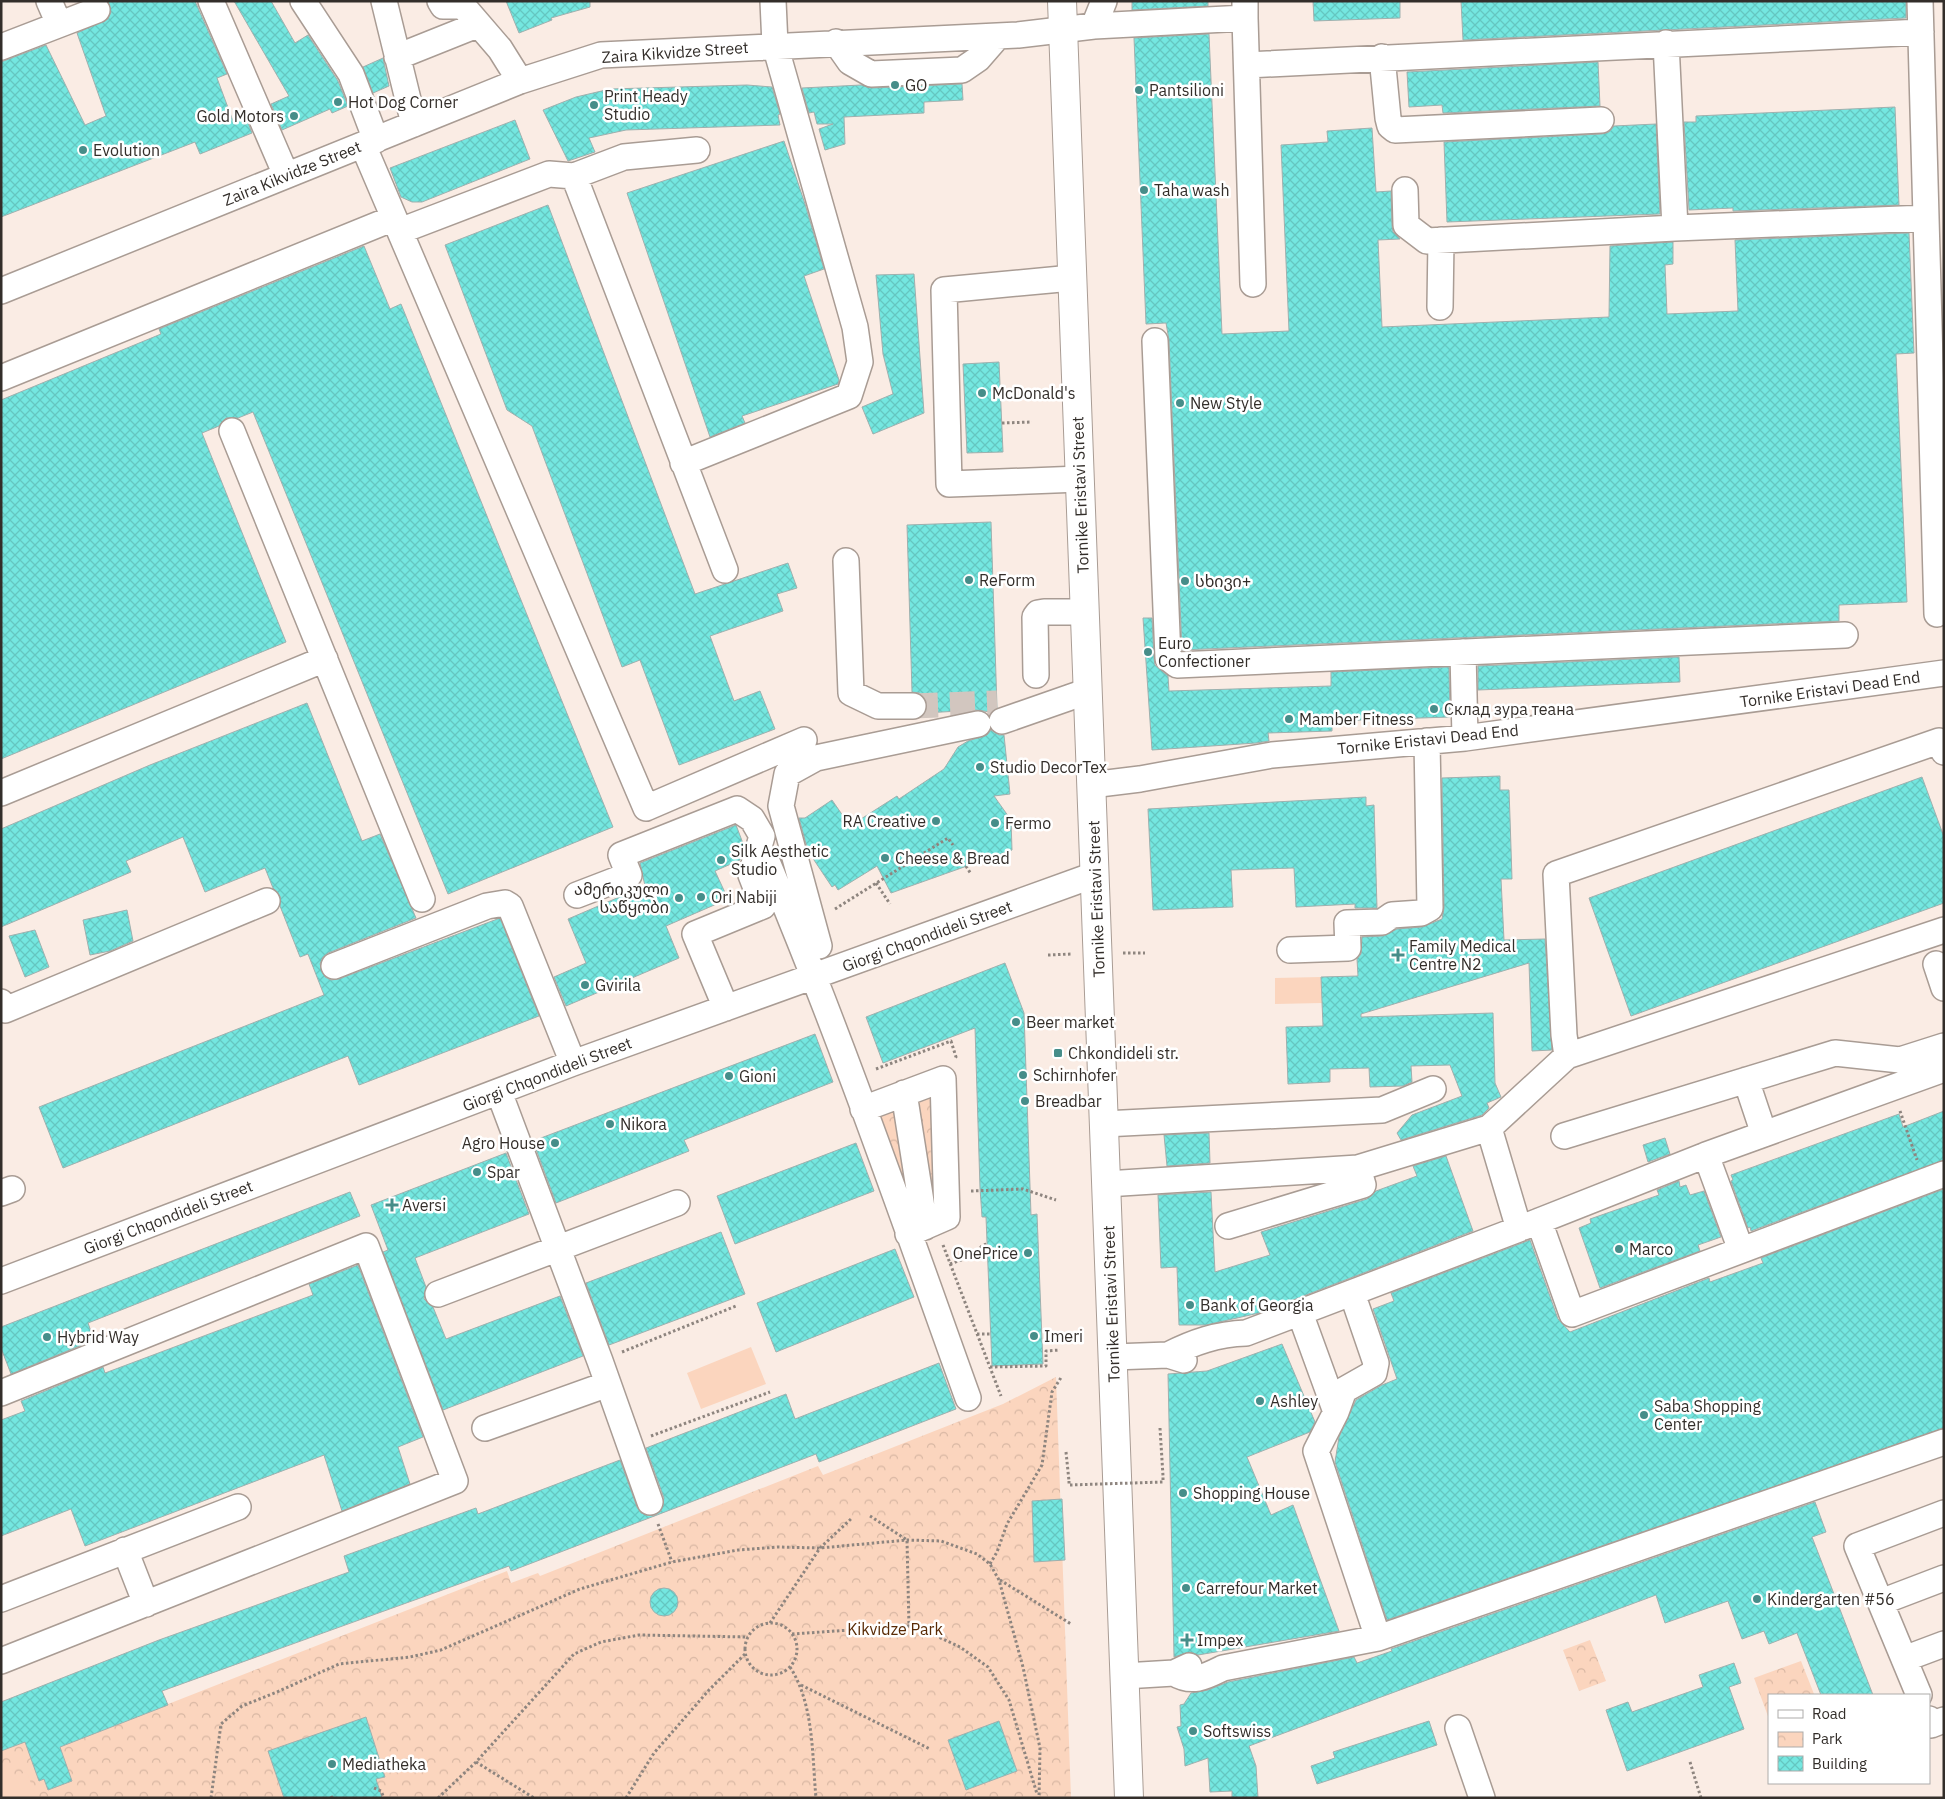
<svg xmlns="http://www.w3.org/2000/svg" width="1945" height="1799" font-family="'IBM Plex Sans','Noto Sans Georgian',sans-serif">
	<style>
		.park { fill: url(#park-crowns) }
		.garden { fill: #fbd5be }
		.building { fill: url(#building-cross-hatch); stroke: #9fb0ae }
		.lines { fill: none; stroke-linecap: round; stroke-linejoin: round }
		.minor-tunnel { stroke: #d2c6bf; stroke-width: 25; stroke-dasharray: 25 12; stroke-linecap: butt }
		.minor-casing { stroke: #a99c94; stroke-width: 28 }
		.major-casing { stroke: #a99c94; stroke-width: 30 }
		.path { stroke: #8e857f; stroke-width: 3; stroke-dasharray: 2.5 2.5; stroke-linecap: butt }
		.minor { stroke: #fff; stroke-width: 25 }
		.major { stroke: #fff; stroke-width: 28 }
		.path-bridge { stroke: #8e857f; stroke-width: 3; stroke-dasharray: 2.5 2.5; stroke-linecap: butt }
		.poi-dot { fill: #468d89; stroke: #fff; stroke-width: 2 }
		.labels { text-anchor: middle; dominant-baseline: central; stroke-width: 5; stroke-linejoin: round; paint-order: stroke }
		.street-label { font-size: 16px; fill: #332e2a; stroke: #fff }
		.poi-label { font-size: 16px; fill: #332e2a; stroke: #fff; text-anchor: start }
		.park-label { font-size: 16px; fill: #592b06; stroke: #fff }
	</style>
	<defs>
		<pattern id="park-crowns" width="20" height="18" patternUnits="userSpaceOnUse" patternTransform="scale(1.25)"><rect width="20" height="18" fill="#fbd5be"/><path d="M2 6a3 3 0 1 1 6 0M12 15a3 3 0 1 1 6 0" fill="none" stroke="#d8b7a3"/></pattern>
		<pattern id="building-cross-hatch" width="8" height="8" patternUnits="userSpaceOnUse" patternTransform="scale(1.25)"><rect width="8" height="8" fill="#74e7e0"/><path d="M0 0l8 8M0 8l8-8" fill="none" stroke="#65c6c0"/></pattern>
	</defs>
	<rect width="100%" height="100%" fill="#faece4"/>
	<path class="park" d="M934,1093L938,1210L915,1217L876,1114Z
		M1056,1377L1071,1798H1V1751L57,1729L64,1745L507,1571L511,1583L538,1573L540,1576L818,1466L823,1475L1003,1404Z
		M1590,1640L1606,1681L1579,1691L1563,1650Z
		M1801,1661L1814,1694L1769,1695V1719L1754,1678Z"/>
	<path class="garden" d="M1321,977L1322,1003L1275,1004V978Z
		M751,1347L766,1384L701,1409L687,1373Z
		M27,1772L36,1798H1V1780Z"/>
	<path class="building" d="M108,1H195L227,74L217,78L233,121L245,115L252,133L200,154L195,142L1,217V62L46,45L85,125L106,116L77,33L108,19L111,12Z
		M234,1H271L295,43L308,35L338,81L348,106L332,113L330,109L282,130L271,104L289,96Z
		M506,1H590V7L551,18L552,20L519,33Z
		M1132,1H1208V6L1132,10Z
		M1313,1H1400V18L1314,21Z
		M1461,1H1906V18L1463,40Z
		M1209,34L1222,334L1289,331L1281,145L1328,142L1327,131L1372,128L1376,192L1391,191L1392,226L1393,232L1400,239L1378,240L1382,327L1609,317L1610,246L1673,242V264L1665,265L1667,314L1738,311L1735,240L1909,233L1914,353L1896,354L1907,602L1839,605V621L1182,650L1169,340L1166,323L1146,324L1134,38Z
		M383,58L389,86L373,93L363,67Z
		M1598,62L1600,106L1443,113L1442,105L1409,107L1407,72Z
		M962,84L963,100L924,102V113L844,117L845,144L825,150L819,129L833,124H817L814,112L809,113L802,88L861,85L872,88Z
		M747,85L772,87L780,114L778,115L780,125L626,130L589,138L595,152L568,161L543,110L576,97L610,89Z
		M1895,107L1899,205L1733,211V208L1689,210L1684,122H1696V116Z
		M515,120L530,159L422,202H412L401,197L390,168Z
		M1656,124L1660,214L1447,222L1444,142L1602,134L1609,132L1614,126Z
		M784,141L805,204L824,269L804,276L839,380L838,384L742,416L745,423L710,437L627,193Z
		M548,205L695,594L788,563L797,588L777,594L783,611L710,636L734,701L760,691L775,729L679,765L640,660L622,667L532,426L507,410L445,245Z
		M364,246L390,309L401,304L613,827L448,894L253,412L238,418H226L219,426L202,433L286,642L1,759V400L161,334L159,329Z
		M914,274L924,413L873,434L862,407L893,394L883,354L876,275Z
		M999,362L1003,452L967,453L963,364Z
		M991,522L997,708L991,712L976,710L925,713L927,706L925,698L920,693L912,692L907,525Z
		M1143,618H1152L1154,659L1155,665L1168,676L1169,691L1331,686V672L1449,667L1450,717L1332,721V731L1268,733L1269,741L1256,743L1152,750Z
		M1679,657L1680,682L1478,690V666Z
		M307,703L362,841L380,834L416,918L328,953L323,957L320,964L325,977L331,980L339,979L500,918L539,1016L359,1085L348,1056L63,1168L39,1107L324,995L308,954L300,957L280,906V896L273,888L265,868L205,892L183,837L126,861L131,872L1,927V829L150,765Z
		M991,730L999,735H1004L1010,794L994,796L1011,820L1012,850L891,893L877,866L838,890L835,885L832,887L808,851L799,818H805L832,800L850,826L897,796L899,799L944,769L958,747L968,741L987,735Z
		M1500,776V790H1509L1510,818L1512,879H1501L1504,940L1545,939L1552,1050L1532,1051L1529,963L1361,1014V1017L1493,1013L1495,1083L1501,1097L1487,1103L1489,1108L1482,1115L1401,1140L1397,1133L1412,1115L1462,1096L1450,1065L1411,1066L1412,1082L1403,1086L1370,1087L1369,1068L1330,1069V1082L1288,1084L1286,1027L1323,1026L1321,977L1358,976L1357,959L1361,954L1362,937L1383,936L1397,929L1422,927L1442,919L1444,908L1442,778Z
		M1922,777L1944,837V903L1631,1016L1589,898Z
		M1366,797V806L1374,805L1377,908H1355V904L1296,907L1294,868L1231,870L1233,907L1153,910L1148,809Z
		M736,825L744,846L740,860L715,871L728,899L666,926L679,958L566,1006L554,977L586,963L568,919L645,886L640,863Z
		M127,910L133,941L110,951L90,955L83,920Z
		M35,930L49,967L25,977L9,936Z
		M1005,963L1024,1013L1031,1215L1037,1214L1043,1364L992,1366L986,1217H982L980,1188L975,1028L883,1063L866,1017Z
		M815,1034L833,1082L684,1140L689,1151L556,1203L533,1141Z
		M1944,1111V1160L1751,1231L1750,1227L1748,1228L1731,1181L1733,1180L1731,1175L1899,1114L1903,1127Z
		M1209,1133L1210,1163L1167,1166L1164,1135Z
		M1665,1138L1670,1154L1648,1162L1643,1145Z
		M856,1143L874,1191L735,1244L717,1196Z
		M506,1153L529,1214L415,1258L426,1287L424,1299L433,1307L446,1339L560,1296L583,1356L443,1410L383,1252L388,1250L371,1205Z
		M1446,1156L1473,1231L1259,1313L1206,1325H1179L1177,1267L1161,1268L1158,1195L1211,1192L1215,1272L1270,1255L1261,1232L1367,1199L1376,1191L1417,1176L1413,1166Z
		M1679,1181L1680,1187L1686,1185L1690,1195L1704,1191L1721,1237L1698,1245L1700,1251L1600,1288L1579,1228L1591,1223L1590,1219L1659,1195L1657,1190Z
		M1944,1189V1428L1387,1620L1335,1462L1339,1437L1356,1400L1382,1385L1397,1379L1373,1309L1394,1301L1391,1293L1530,1240L1558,1319L1570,1332L1709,1278L1710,1282L1763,1263L1761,1258Z
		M350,1192L360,1216L88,1323L94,1340L11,1374L1,1348V1327Z
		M721,1232L745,1294L609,1345L586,1283Z
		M895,1249L914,1297L776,1352L757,1303Z
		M358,1265L423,1437L398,1447L410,1484L342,1511L324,1455L85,1546L71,1509L1,1536V1420L25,1411L21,1401L103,1367L105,1373L313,1295L309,1284Z
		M1282,1344L1315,1422L1310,1432L1247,1457L1271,1515L1293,1505L1339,1631L1198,1655L1190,1652L1174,1657L1168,1374L1207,1371Z
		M939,1363L956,1409L819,1462L816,1454L511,1571L509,1566L162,1691L168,1705L60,1747L72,1781L48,1790L44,1779L39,1781L25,1742L1,1751V1702L159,1640L349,1572L344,1556L476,1508L478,1514L620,1460L637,1507L641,1513L654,1516L661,1511L664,1498L646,1448L786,1394L795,1419Z
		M1062,1499L1065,1560L1034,1562L1032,1501Z
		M1815,1502L1826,1532L1812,1537L1873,1695H1821L1797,1633L1769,1644L1764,1631L1742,1639L1728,1601L1665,1623L1656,1595L1249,1746L1256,1766L1258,1798H1232V1791L1210,1792L1208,1758L1185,1766L1184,1749L1177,1727L1181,1726L1180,1705L1184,1704L1191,1693L1208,1690L1228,1682L1354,1657L1357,1663L1392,1651L1391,1649Z
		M650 1602a14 14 0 1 1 28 0a14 14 0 1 1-28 0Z
		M1734,1663L1741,1683L1729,1687L1744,1729L1627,1771L1606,1710L1628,1702L1632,1712L1703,1687L1699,1675Z
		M366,1717L385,1777L376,1779L382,1798H284L268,1751Z
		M999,1721L1017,1771L966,1790L948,1740Z
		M1429,1721L1437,1745L1317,1784L1311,1766L1335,1758L1333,1752Z"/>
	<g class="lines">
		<path class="minor-tunnel" d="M913,706L997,703"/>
		<g class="minor-casing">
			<path id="minor" d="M49,1L59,24
				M211,1L286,175
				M303,1L351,74L376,140
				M384,1L414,124
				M440,1L443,6H463L500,49L520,81
				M1920,1L1937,614
				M1245,18L1253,284
				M1094,26L1104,1
				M836,42L850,62L871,74L962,70L978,59L998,36
				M1666,43L1675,228L1926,218
				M1,47L97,10
				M397,57L477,25
				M1382,57L1388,118L1390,126L1395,130L1601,120
				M1247,65L1921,32
				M363,145L646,808L804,740
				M574,176L725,570
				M1405,190L1406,225L1427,241L1675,228
				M400,231L549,174L574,176L624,157L697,150
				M1072,278L944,290L949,484L1080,479
				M1,291L520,81L601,55L1018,35L1094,26L1245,18V1
				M1440,307L1441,240
				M1155,341L1168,658L1177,665L1845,635
				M1,378L394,218
				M232,431L422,899
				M683,463L849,396L860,362L855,327L775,45L773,1
				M846,561L851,693L878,706H913
				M1463,652L1465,738
				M1036,675L1035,617L1038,613L1044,612H1085
				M1002,721L1088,691
				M1091,785L1140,779L1272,755L1465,738L1944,673
				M1,793L325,659
				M765,857C840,1034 903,1217 968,1398
				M577,895L629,875L621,855L737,809L752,819L762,836L751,875L763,906L695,934L726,1008
				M819,946L781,806L787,774L816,758L978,724
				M1290,950L1348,948L1347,923L1382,922L1392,915L1421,913L1430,908L1427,741
				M1936,964L1944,988
				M334,966L487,906L505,903L510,906L573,1063
				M1,1002L5,1010L267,901
				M1567,1056L1564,1035L1556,874L1939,741L1944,752
				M1746,1080L1764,1134
				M499,1092L600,1361L650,1502
				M904,1093L925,1227
				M863,1109L943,1079L947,1217L908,1234
				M1104,1124L1382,1110L1433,1089
				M1564,1136L1835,1053L1900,1060L1944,1046
				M1706,1155L1741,1250
				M1106,1184L1358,1168
				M1,1193L12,1189
				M1539,1221L1572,1314L1944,1174
				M1228,1226L1363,1185L1358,1168L1489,1128
				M1524,1227L1706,1155L1944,1069
				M1,1281L573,1063L1094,875
				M438,1294L677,1203
				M1300,1313L1336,1412L1316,1451L1378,1638
				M1168,1355C1194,1342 1217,1334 1246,1333L1519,1229L1489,1128L1567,1056L1944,930
				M1113,1357L1168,1355L1184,1360
				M1,1393L366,1246L455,1481L1,1661
				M1336,1412L1344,1390L1374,1373L1376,1363L1352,1293
				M485,1428L608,1384
				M125,1550L146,1604
				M1,1599L238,1507
				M1881,1602L1944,1578
				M1904,1659L1944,1644
				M1174,1673C1192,1684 1205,1677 1223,1668L1378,1638L1944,1442
				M1124,1676L1174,1673L1189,1666
				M1919,1695L1857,1546L1944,1513
				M1929,1719L1931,1725L1944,1720
				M1458,1728L1482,1798"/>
		</g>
		<g class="major-casing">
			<path id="major" d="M1062,1L1129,1798"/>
		</g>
		<path class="path" d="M1002,423L1032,422
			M966,866L971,874
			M876,883L890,904
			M835,909L948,838L953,845
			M1123,953H1145
			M1048,955L1072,954
			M876,1069L951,1041L956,1057L955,1058
			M1900,1111L1917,1160
			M971,1191L1023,1189L1056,1200
			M943,1245L1001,1396
			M950,1264L972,1256L983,1245L987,1244
			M977,1334H991
			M622,1352L736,1306
			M990,1367L1046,1366V1351L1060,1350
			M1160,1428L1163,1476
			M651,1436L770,1392
			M1066,1452L1069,1481
			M870,1516L907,1540L909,1626
			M658,1524L672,1562
			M990,1564L997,1552L1007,1524L1042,1465L1052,1392L1062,1376
			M1000,1580L1071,1624
			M745 1649a26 26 0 1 1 52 0a26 26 0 1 1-52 0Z
			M770,1623L820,1548L852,1518
			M792,1634L909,1626L930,1633L960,1647L988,1667L1009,1700L1037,1794
			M790,1667C814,1704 812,1755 816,1798
			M801,1685L930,1749
			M476,1762L534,1798
			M1690,1762L1701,1798
			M374,1788L381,1791L384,1798
			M331,1796L332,1798
			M211,1798L221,1724L242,1706L277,1692L339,1664L410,1657L441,1650L580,1589L672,1562L738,1550L778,1547L820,1548L907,1540L941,1541L977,1554L990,1564L999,1580L1023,1667L1040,1748L1039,1798
			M438,1798L476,1762L574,1654L601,1642L639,1635L748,1637
			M626,1798L654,1753L709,1690L745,1654"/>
		<use href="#minor" class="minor"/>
		<use href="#major" class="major"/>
		<path class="path-bridge" d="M1069,1481V1485L1163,1482V1476"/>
	</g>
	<g class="poi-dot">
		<circle cx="895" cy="85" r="5"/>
		<circle cx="1139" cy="90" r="5"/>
		<circle cx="338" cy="102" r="5"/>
		<circle cx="594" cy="105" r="5"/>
		<circle cx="294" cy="116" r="5"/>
		<circle cx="83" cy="150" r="5"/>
		<circle cx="1144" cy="190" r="5"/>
		<circle cx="982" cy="393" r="5"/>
		<circle cx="1180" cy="403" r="5"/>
		<circle cx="969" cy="580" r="5"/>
		<circle cx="1185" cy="581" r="5"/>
		<circle cx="1148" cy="652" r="5"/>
		<circle cx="1434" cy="709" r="5"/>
		<circle cx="1289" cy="719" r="5"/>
		<circle cx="980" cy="767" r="5"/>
		<circle cx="936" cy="821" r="5"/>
		<circle cx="995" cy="823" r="5"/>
		<circle cx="885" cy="858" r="5"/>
		<circle cx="721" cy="860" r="5"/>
		<circle cx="701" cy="897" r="5"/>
		<circle cx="679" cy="898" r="5"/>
		<path d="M1395.5 947.5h5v5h5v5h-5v5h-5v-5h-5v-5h5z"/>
		<circle cx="585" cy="985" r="5"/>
		<circle cx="1016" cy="1022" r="5"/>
		<rect x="1053" y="1048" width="10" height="10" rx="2.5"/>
		<circle cx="1023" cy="1075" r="5"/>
		<circle cx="729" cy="1076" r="5"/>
		<circle cx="1025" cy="1101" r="5"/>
		<circle cx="610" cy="1124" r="5"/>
		<circle cx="555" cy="1143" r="5"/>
		<circle cx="477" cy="1172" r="5"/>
		<path d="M389.5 1197.5h5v5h5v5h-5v5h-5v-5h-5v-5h5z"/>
		<circle cx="1619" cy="1249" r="5"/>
		<circle cx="1028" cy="1253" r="5"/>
		<circle cx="1190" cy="1305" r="5"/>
		<circle cx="1034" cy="1336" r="5"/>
		<circle cx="47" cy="1337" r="5"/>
		<circle cx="1260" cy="1401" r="5"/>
		<circle cx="1644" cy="1415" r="5"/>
		<circle cx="1183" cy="1493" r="5"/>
		<circle cx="1186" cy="1588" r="5"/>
		<circle cx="1757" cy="1599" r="5"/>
		<path d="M1184.5 1632.5h5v5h5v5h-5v5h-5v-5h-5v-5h5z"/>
		<circle cx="1193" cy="1731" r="5"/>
		<circle cx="332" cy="1764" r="5"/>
	</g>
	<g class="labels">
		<g class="street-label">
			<text transform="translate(675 52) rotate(-4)">Zaira Kikvidze Street</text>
			<text transform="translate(292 173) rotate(-22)">Zaira Kikvidze Street</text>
			<text transform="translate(1080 495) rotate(-92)">Tornike Eristavi Street</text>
			<text transform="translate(1830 689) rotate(-8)">Tornike Eristavi Dead End</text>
			<text transform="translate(1428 739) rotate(-6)">Tornike Eristavi Dead End</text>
			<text transform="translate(1096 899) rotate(-92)">Tornike Eristavi Street</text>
			<text transform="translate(927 936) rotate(-20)">Giorgi Chqondideli Street</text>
			<text transform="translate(547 1074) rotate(-21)">Giorgi Chqondideli Street</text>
			<text transform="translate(168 1217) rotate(-21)">Giorgi Chqondideli Street</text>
			<text transform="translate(1111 1304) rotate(-92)">Tornike Eristavi Street</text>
		</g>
		<g class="poi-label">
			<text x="905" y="85">GO</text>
			<text x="1149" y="90">Pantsilioni</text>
			<text x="604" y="96">Print Heady<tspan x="604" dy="18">Studio</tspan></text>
			<text x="348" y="102">Hot Dog Corner</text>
			<text x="284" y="116" text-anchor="end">Gold Motors</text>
			<text x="93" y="150">Evolution</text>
			<text x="1154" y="190">Taha wash</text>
			<text x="992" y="393">McDonald's</text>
			<text x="1190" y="403">New Style</text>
			<text x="979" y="580">ReForm</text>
			<text x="1195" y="581">სხივი+</text>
			<text x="1158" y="643">Euro<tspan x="1158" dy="18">Confectioner</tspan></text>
			<text x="1444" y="709">Склад зура теана</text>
			<text x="1299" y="719">Mamber Fitness</text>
			<text x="990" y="767">Studio DecorTex</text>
			<text x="926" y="821" text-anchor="end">RA Creative</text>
			<text x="1005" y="823">Fermo</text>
			<text x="731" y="851">Silk Aesthetic<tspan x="731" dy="18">Studio</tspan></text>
			<text x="895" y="858">Cheese &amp; Bread</text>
			<text x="669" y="889" text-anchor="end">ამერიკული<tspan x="669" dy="18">საწყობი</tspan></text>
			<text x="711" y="897">Ori Nabiji</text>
			<text x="1409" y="946">Family Medical<tspan x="1409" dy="18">Centre N2</tspan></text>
			<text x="595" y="985">Gvirila</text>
			<text x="1026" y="1022">Beer market</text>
			<text x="1068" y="1053">Chkondideli str.</text>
			<text x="1033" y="1075">Schirnhofer</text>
			<text x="739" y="1076">Gioni</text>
			<text x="1035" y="1101">Breadbar</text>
			<text x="620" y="1124">Nikora</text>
			<text x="545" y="1143" text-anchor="end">Agro House</text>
			<text x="487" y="1172">Spar</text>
			<text x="402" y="1205">Aversi</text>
			<text x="1629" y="1249">Marco</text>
			<text x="1018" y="1253" text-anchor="end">OnePrice</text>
			<text x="1200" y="1305">Bank of Georgia</text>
			<text x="1044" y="1336">Imeri</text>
			<text x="57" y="1337">Hybrid Way</text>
			<text x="1270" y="1401">Ashley</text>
			<text x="1654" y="1406">Saba Shopping<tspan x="1654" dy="18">Center</tspan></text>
			<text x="1193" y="1493">Shopping House</text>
			<text x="1196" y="1588">Carrefour Market</text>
			<text x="1767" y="1599">Kindergarten #56</text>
			<text x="1197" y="1640">Impex</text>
			<text x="1203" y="1731">Softswiss</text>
			<text x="342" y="1764">Mediatheka</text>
		</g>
		<g class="park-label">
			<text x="895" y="1629">Kikvidze Park</text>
		</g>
	</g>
	<rect width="1945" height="1799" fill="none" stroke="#332e2a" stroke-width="5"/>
	<rect x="1768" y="1694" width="162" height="90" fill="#ffffff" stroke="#adabaa"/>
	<rect x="1778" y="1710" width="25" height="8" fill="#ffffff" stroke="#adabaa"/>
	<text x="1812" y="1719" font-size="15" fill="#332e2a">Road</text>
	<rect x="1778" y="1732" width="25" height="15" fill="url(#park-crowns)" stroke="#adabaa"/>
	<text x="1812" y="1744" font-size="15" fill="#332e2a">Park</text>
	<rect x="1778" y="1756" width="25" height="15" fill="url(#building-cross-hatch)" stroke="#adabaa"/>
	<text x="1812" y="1769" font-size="15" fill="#332e2a">Building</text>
</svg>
